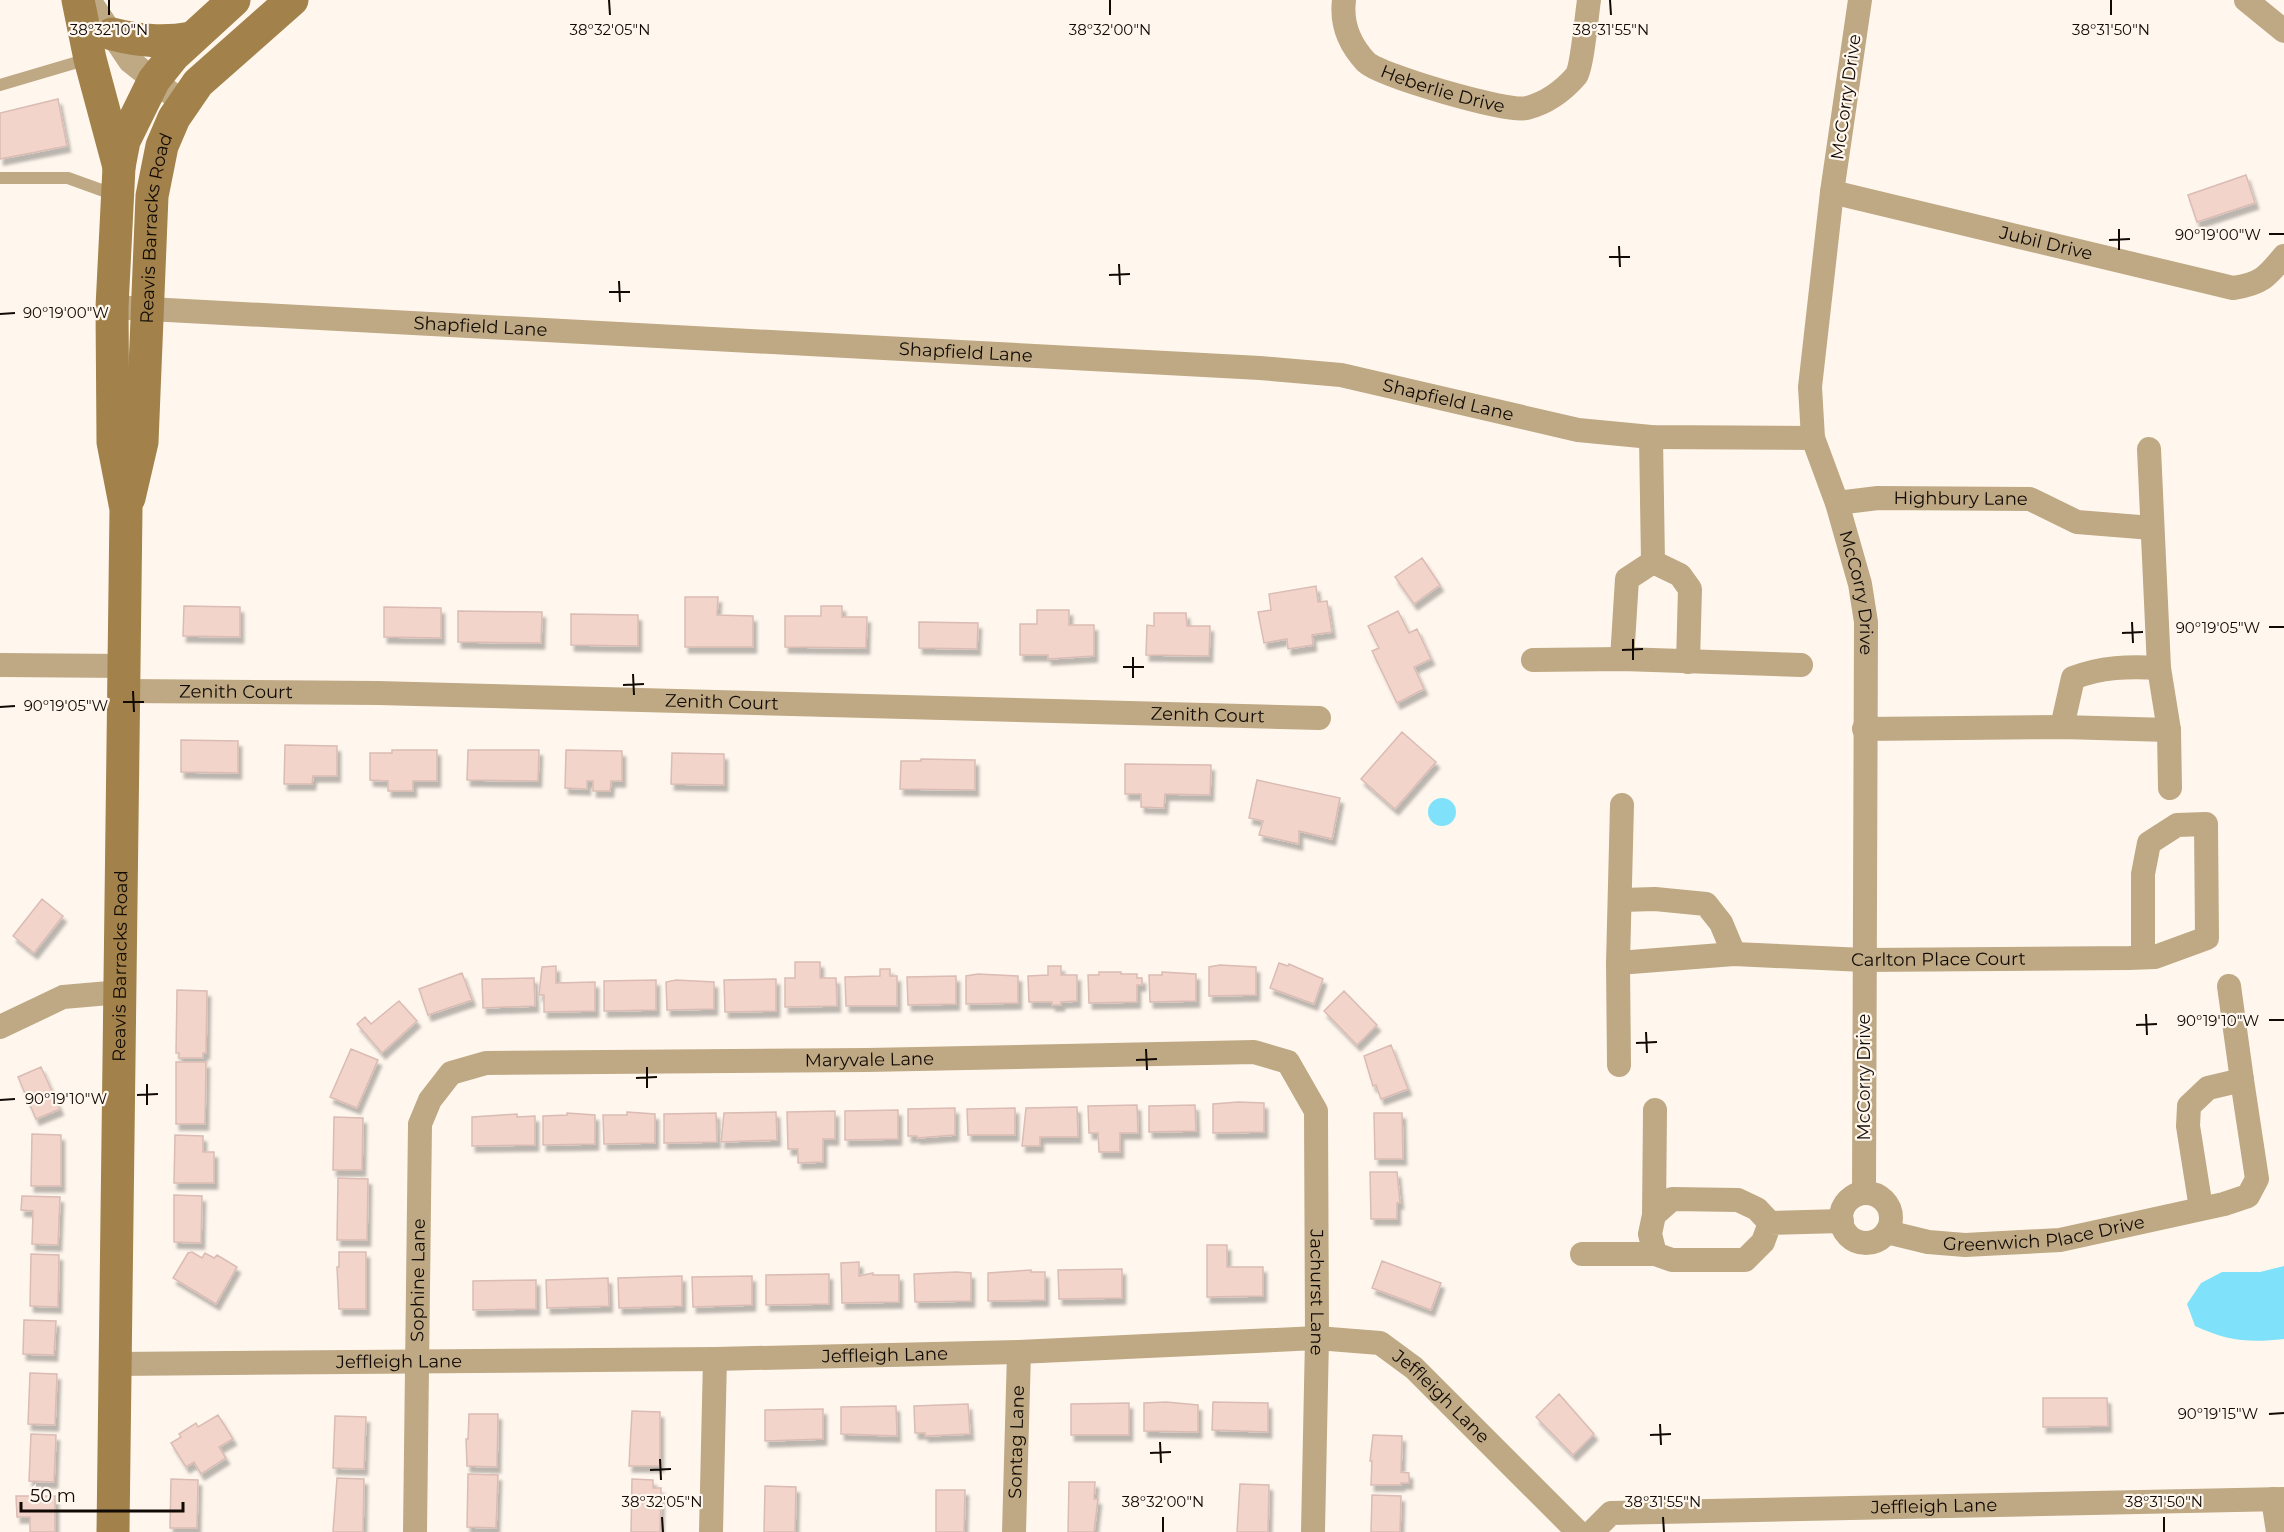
<svg xmlns="http://www.w3.org/2000/svg" width="2284" height="1532" font-family="Montserrat,sans-serif">
	<style>
		.water { fill: #80e2fa }
		.building { fill: #f2d4cb; stroke: #dabcb4; stroke-width: 1.5; filter: url(#shadow) }
		.lines { fill: none; stroke-linecap: round; stroke-linejoin: round }
		.lane { stroke: #bfa985; stroke-width: 12 }
		.street { stroke: #bfa985; stroke-width: 24 }
		.secondary { stroke: #a2824a; stroke-width: 33 }
		.ticks { fill: none; stroke: #110a04; stroke-width: 2 }
		.labels { text-anchor: middle; dominant-baseline: central; stroke-width: 4.5; stroke-linejoin: round; paint-order: stroke }
		.street-label { font-size: 18px; fill: #110a04; stroke: #fff7ee }
		.ticks-label { font-size: 15px; text-anchor: middle; fill: #110a04; stroke: #fff7ee; stroke-width: 4.5; stroke-linejoin: round; paint-order: stroke }
	</style>
	<defs>
		<filter id="shadow"><feDropShadow dx="3.5" dy="6" stdDeviation="1.5" flood-color="#0004"/></filter>
	</defs>
	<rect width="100%" height="100%" fill="#fff7ee"/>
	<path class="water" d="M1428 812a14 14 0 1 1 28 0a14 14 0 1 1-28 0Z
		M2284,1266V1339C2248,1343 2228,1341 2195,1326L2187,1304L2201,1283L2222,1272H2260Z"/>
	<path class="building" d="M58,99L67,146L0,159V113Z
		M2246,175L2255,203L2197,222L2188,195Z
		M1422,558L1440,585L1414,604L1395,577Z
		M1316,586L1318,602L1327,601L1332,632L1312,635L1313,645L1288,649L1287,639L1264,643L1258,612L1271,610L1269,594Z
		M685,597H718L717,615L753,616V647H685Z
		M184,606L240,607V637L183,636Z
		M821,606H842V617H867L866,648L785,647V616H821Z
		M384,607L441,608V638L384,637Z
		M1037,610H1069V625H1094V656L1048,659V655H1020V624H1037Z
		M458,611L542,612L541,643L458,642Z
		M1398,611L1409,633L1417,629L1431,659L1414,667L1424,689L1397,703L1372,651L1379,648L1368,626Z
		M1154,613H1186L1187,626H1210L1209,656L1146,655L1147,625L1154,626Z
		M571,614L638,615V646L571,645Z
		M919,622L978,623L977,649L919,648Z
		M1402,732L1436,762L1395,809L1361,779Z
		M181,740L238,741V773L181,772Z
		M285,745L337,746V776H313L312,784H284Z
		M392,750H437V781H413V791H388V781L370,780V753H392Z
		M468,750H539L538,781L467,780Z
		M566,750L622,751V781H611L610,791H593V781H587V789L565,788Z
		M672,753L724,754V785L671,784Z
		M921,759L975,760V790L900,789L901,761H921Z
		M1125,764L1211,765L1210,795L1165,794L1164,808L1141,807V794H1125Z
		M1257,780L1340,798L1332,839L1299,831V844L1259,835L1263,821L1249,818Z
		M42,899L63,916L34,953L13,936Z
		M795,962H820V978H836L837,1006L785,1007V978H795Z
		M1279,963L1288,966L1289,964L1323,979L1314,1004L1270,988Z
		M1220,965L1256,967V995L1209,996V967Z
		M556,966V983L595,982V1011L544,1012V995H539L542,967Z
		M1048,966H1061V975H1077V1001L1061,1002V1005H1052V1002H1029L1028,976L1048,975Z
		M880,969H890V976H897V1006H846L845,977L880,976Z
		M1099,972H1121V974H1137V978H1142V985H1137V1002L1089,1003L1088,975H1099Z
		M1162,972L1196,974V1001L1150,1002L1149,975H1162Z
		M462,973L472,1000L428,1015L419,989Z
		M978,974L1018,976V1003L966,1004V976Z
		M956,976V1004L908,1005L907,977Z
		M534,978L535,1006L483,1008L482,979Z
		M776,979V1011L725,1012L724,980Z
		M656,980V1010L604,1011V981Z
		M676,980L714,982V1009L667,1010L666,982Z
		M177,990L207,991L206,1053H203V1058H179V1053H176Z
		M1344,991L1377,1025L1357,1045L1324,1011Z
		M399,1001L417,1021L382,1053L357,1024L365,1017L371,1024Z
		M1391,1045L1408,1089L1381,1099L1376,1085L1373,1086L1364,1056Z
		M351,1049L378,1060L357,1108L330,1097Z
		M176,1062H206L205,1124H176Z
		M41,1067L60,1109L36,1119L18,1077Z
		M1238,1102L1264,1103V1132L1213,1133V1104Z
		M1137,1105L1138,1133H1120V1152H1099L1098,1133H1089L1088,1106Z
		M1195,1105L1196,1131L1149,1132V1106Z
		M1077,1107L1078,1137H1040V1146H1022L1026,1108Z
		M955,1108V1135L917,1138V1136H908V1109Z
		M1015,1108V1135H968L967,1109Z
		M898,1110V1139L845,1140V1111Z
		M835,1111V1139H823V1162L798,1163V1149H788L787,1112Z
		M627,1112L655,1114V1143L604,1144L603,1115H627Z
		M776,1112L777,1140L721,1142L724,1113Z
		M567,1113L595,1115V1144L543,1145V1116L567,1115Z
		M716,1113L717,1142L664,1143V1114Z
		M1374,1113H1402L1403,1159H1375Z
		M517,1114V1117L535,1116V1145L472,1146V1117Z
		M334,1117L363,1118L362,1170H333Z
		M32,1134L61,1135V1186H31Z
		M175,1135L203,1136V1152H214V1183H174Z
		M1370,1172H1397L1400,1203H1397V1219H1371Z
		M338,1178L368,1179L367,1240H337Z
		M174,1195L202,1196L201,1243L174,1242Z
		M22,1196L60,1197L58,1245L32,1244L33,1211L21,1210Z
		M1207,1245H1227V1267H1263V1296L1207,1297Z
		M192,1252L202,1258L205,1253L214,1258L217,1255L237,1267L216,1304L173,1278L188,1253Z
		M339,1252H366V1309H339L337,1267H339Z
		M31,1254L59,1255L58,1307L30,1306Z
		M1382,1261L1441,1283L1431,1310L1372,1288Z
		M859,1262V1276L873,1273V1275H899V1302L842,1303L841,1263Z
		M1122,1269V1298L1059,1299L1058,1270Z
		M1031,1270V1272H1045V1300L988,1301V1273Z
		M956,1272L971,1273V1301L915,1302L914,1274Z
		M829,1274V1304L766,1305V1275Z
		M682,1276V1306L619,1308L618,1278Z
		M752,1276V1305L693,1307L692,1277Z
		M608,1278L609,1306L547,1308L546,1280Z
		M536,1280V1309L473,1310V1281Z
		M24,1320L56,1321L54,1355L23,1354Z
		M30,1373L57,1374L55,1425L28,1424Z
		M1559,1394L1594,1434L1573,1455L1536,1417Z
		M2043,1398H2107L2108,1426L2043,1427Z
		M1166,1402L1198,1405V1432L1144,1431V1403Z
		M1213,1402L1268,1403V1432L1212,1430Z
		M1129,1403V1435H1071V1404Z
		M968,1404L970,1434L925,1436V1433H915L914,1406Z
		M896,1406L897,1436L841,1434V1407Z
		M823,1409V1439L765,1441V1410Z
		M632,1411L660,1412V1466H629Z
		M469,1414H498L497,1467L467,1466L466,1439H468Z
		M218,1415L233,1439L219,1447L226,1458L201,1474L194,1462L186,1467L171,1443L181,1437L179,1434L196,1423L198,1427Z
		M335,1416L366,1417L364,1469L333,1468Z
		M31,1434L56,1435L54,1482L29,1481Z
		M1373,1435L1402,1436L1401,1472L1409,1473V1483H1401V1485H1371L1372,1461H1370Z
		M468,1474L498,1475L496,1528L467,1527Z
		M337,1478L364,1479L363,1532H333Z
		M171,1479L198,1480L197,1528H170Z
		M632,1479L653,1480V1488H661L660,1532H631Z
		M1069,1482H1095L1094,1499H1098L1094,1532H1068Z
		M1240,1484L1269,1485L1268,1532H1237Z
		M765,1486L796,1487L795,1532H764Z
		M936,1490H965L964,1532H936Z
		M1372,1495L1401,1496L1400,1532H1371Z
		M16,1496H55V1532H30V1517H17Z"/>
	<g class="lines">
		<path class="lane" d="M0,85L88,59
			M0,178H68L115,195"/>
		<g class="street">
			<path d="M89,0L130,61L183,103"/>
			<path id="s1" d="M1344,0C1341,24 1349,44 1366,62C1381,76 1508,113 1527,108C1546,103 1563,91 1576,76C1582,68 1587,13 1589,0"/>
			<path id="s2" d="M1860,0L1832,192L1810,387L1813,438L1837,503L1860,584L1866,622L1864,1193"/>
			<path d="M2246,0L2284,31"/>
			<path id="s3" d="M1832,192L2233,288C2261,284 2267,277 2284,256"/>
			<path id="s4" d="M112,307L1260,368L1341,375L1578,430L1651,437L1813,438"/>
			<path d="M1651,437L1653,562"/>
			<path d="M2149,449L2159,668L2169,730L2170,788"/>
			<path id="s5" d="M1837,503L1878,498L2030,499L2077,522L2152,528"/>
			<path d="M1653,562L1680,575L1690,589L1688,662"/>
			<path d="M1622,659L1627,579L1653,562"/>
			<path d="M1533,660L1622,659L1801,665"/>
			<path d="M0,665L126,666"/>
			<path id="s6" d="M125,691L378,693L1319,718"/>
			<path d="M2062,727L2073,678C2101,667 2129,666 2159,668"/>
			<path d="M1864,729L2062,727L2169,730"/>
			<path d="M1621,900L1655,899L1706,904L1721,923L1734,954"/>
			<path id="s7" d="M1618,963L1734,954L1864,960L2129,958L2155,957L2207,938L2206,824L2177,825L2149,843L2143,874V957"/>
			<path d="M2229,986L2242,1080"/>
			<path d="M0,1027L63,997L121,992"/>
			<path d="M1619,1065L1618,963L1622,805"/>
			<circle cx="1866" cy="1218" r="25"/>
			<path d="M1654,1215L1655,1110"/>
			<path d="M1770,1223L1757,1209L1738,1200L1672,1199L1654,1215L1650,1234L1655,1254L1672,1260H1745L1763,1242L1770,1223L1842,1221"/>
			<path id="s8" d="M1887,1232L1928,1242L1965,1245L2060,1240L2224,1204L2248,1196L2257,1179L2242,1080L2208,1088L2189,1106L2188,1126L2201,1208"/>
			<path d="M1582,1254H1655"/>
			<path id="s9" d="M115,1364L715,1359L1019,1352L1317,1338L1380,1343L1414,1368L1578,1532"/>
			<path d="M2273,1499L2278,1532"/>
			<path id="s10" d="M415,1532L420,1124L430,1100L451,1073L486,1063L867,1060L1254,1052L1288,1062L1316,1111L1317,1338L1313,1532"/>
			<path d="M711,1532L715,1359"/>
			<path id="s11" d="M1014,1532L1019,1352"/>
			<path id="s12" d="M1592,1532L1611,1513L2284,1499"/>
		</g>
		<g class="secondary">
			<path d="M78,0L90,59L119,167"/>
			<path d="M112,34C140,41 163,43 192,38"/>
			<path id="s13" d="M129,498L142,442L152,196L162,146L174,118L198,83L292,0"/>
			<path id="s14" d="M113,1532L126,509L113,442L112,307L119,167L124,141L154,80L174,55L234,0"/>
		</g>
	</g>
	<path class="ticks" d="M109,0V15M609,0L610,15M1110,0V15M1610,0L1611,15M2111,0V15M2119,229V250M2269,234H2284M2109,240L2130,239M1619,246L1620,267M1609,257H1630M1119,264L1120,285M1109,275L1130,274M619,281L620,302M609,292H630M0,314L15,313M2132,622L2133,643M2269,627H2284M2122,633L2143,632M1633,639V660M1622,650L1643,649M1133,657V678M1123,667H1144M633,674L634,695M623,685L644,684M133,691L134,712M123,702H144M0,707L15,706M2146,1014L2147,1035M2269,1020H2284M2136,1025L2157,1024M1646,1032L1647,1053M1636,1043L1657,1042M1146,1049L1147,1070M1136,1060L1157,1059M647,1067V1088M636,1078L657,1077M147,1084V1105M137,1095L158,1094M0,1100L15,1099M2269,1414L2284,1413M1660,1424L1661,1445M1650,1435L1671,1434M1160,1442L1161,1463M1150,1453L1171,1452M660,1459L661,1480M650,1470L671,1469M662,1517L663,1532M1163,1517V1532M1663,1517L1664,1532M2164,1517V1532"/>
	<g class="labels">
		<g class="street-label">
			<text stroke="none"><textPath href="#s1" startOffset="150">Heberlie Drive</textPath></text>
			<text transform="translate(1846 97) rotate(-82)">McCorry Drive</text>
			<text stroke="none"><textPath href="#s13" startOffset="272">Reavis Barracks Road</textPath></text>
			<text stroke="none"><textPath href="#s3" startOffset="220">Jubil Drive</textPath></text>
			<text stroke="none"><textPath href="#s4" startOffset="369">Shapfield Lane</textPath></text>
			<text stroke="none"><textPath href="#s4" startOffset="855">Shapfield Lane</textPath></text>
			<text stroke="none"><textPath href="#s4" startOffset="1341">Shapfield Lane</textPath></text>
			<text stroke="none"><textPath href="#s5" startOffset="124">Highbury Lane</textPath></text>
			<text stroke="none"><textPath href="#s2" startOffset="603">McCorry Drive</textPath></text>
			<text stroke="none"><textPath href="#s6" startOffset="111">Zenith Court</textPath></text>
			<text stroke="none"><textPath href="#s6" startOffset="597">Zenith Court</textPath></text>
			<text stroke="none"><textPath href="#s6" startOffset="1083">Zenith Court</textPath></text>
			<text stroke="none"><textPath href="#s7" startOffset="321">Carlton Place Court</textPath></text>
			<text stroke="none"><textPath href="#s14" startOffset="566">Reavis Barracks Road</textPath></text>
			<text stroke="none"><textPath href="#s10" startOffset="888">Maryvale Lane</textPath></text>
			<text transform="translate(1864 1077) rotate(-90)">McCorry Drive</text>
			<text stroke="none"><textPath href="#s8" startOffset="159">Greenwich Place Drive</textPath></text>
			<text stroke="none"><textPath href="#s10" startOffset="252">Sophine Lane</textPath></text>
			<text stroke="none"><textPath href="#s10" startOffset="1546">Jachurst Lane</textPath></text>
			<text stroke="none"><textPath href="#s9" startOffset="770">Jeffleigh Lane</textPath></text>
			<text stroke="none"><textPath href="#s9" startOffset="284">Jeffleigh Lane</textPath></text>
			<text stroke="none"><textPath href="#s9" startOffset="1347">Jeffleigh Lane</textPath></text>
			<text stroke="none"><textPath href="#s11" startOffset="90">Sontag Lane</textPath></text>
			<text stroke="none"><textPath href="#s12" startOffset="350">Jeffleigh Lane</textPath></text>
		</g>
	</g>
	<g class="ticks-label">
		<text x="109" y="35">38°32'10"N</text>
		<text x="610" y="35">38°32'05"N</text>
		<text x="1110" y="35">38°32'00"N</text>
		<text x="1611" y="35">38°31'55"N</text>
		<text x="2111" y="35">38°31'50"N</text>
		<text x="2218" y="240">90°19'00"W</text>
		<text x="66" y="318">90°19'00"W</text>
		<text x="2218" y="633">90°19'05"W</text>
		<text x="66" y="711">90°19'05"W</text>
		<text x="2218" y="1026">90°19'10"W</text>
		<text x="66" y="1104">90°19'10"W</text>
		<text x="2218" y="1419">90°19'15"W</text>
		<text x="662" y="1507">38°32'05"N</text>
		<text x="1163" y="1507">38°32'00"N</text>
		<text x="1663" y="1507">38°31'55"N</text>
		<text x="2164" y="1507">38°31'50"N</text>
	</g>
	<path d="M21 1502v9h162v-9" fill="none" stroke="#110a04" stroke-width="3"/>
	<text x="30" y="1502" font-size="18" fill="#110a04" stroke="#fff7ee" stroke-width="4.5" paint-order="stroke">50 m</text>
</svg>
